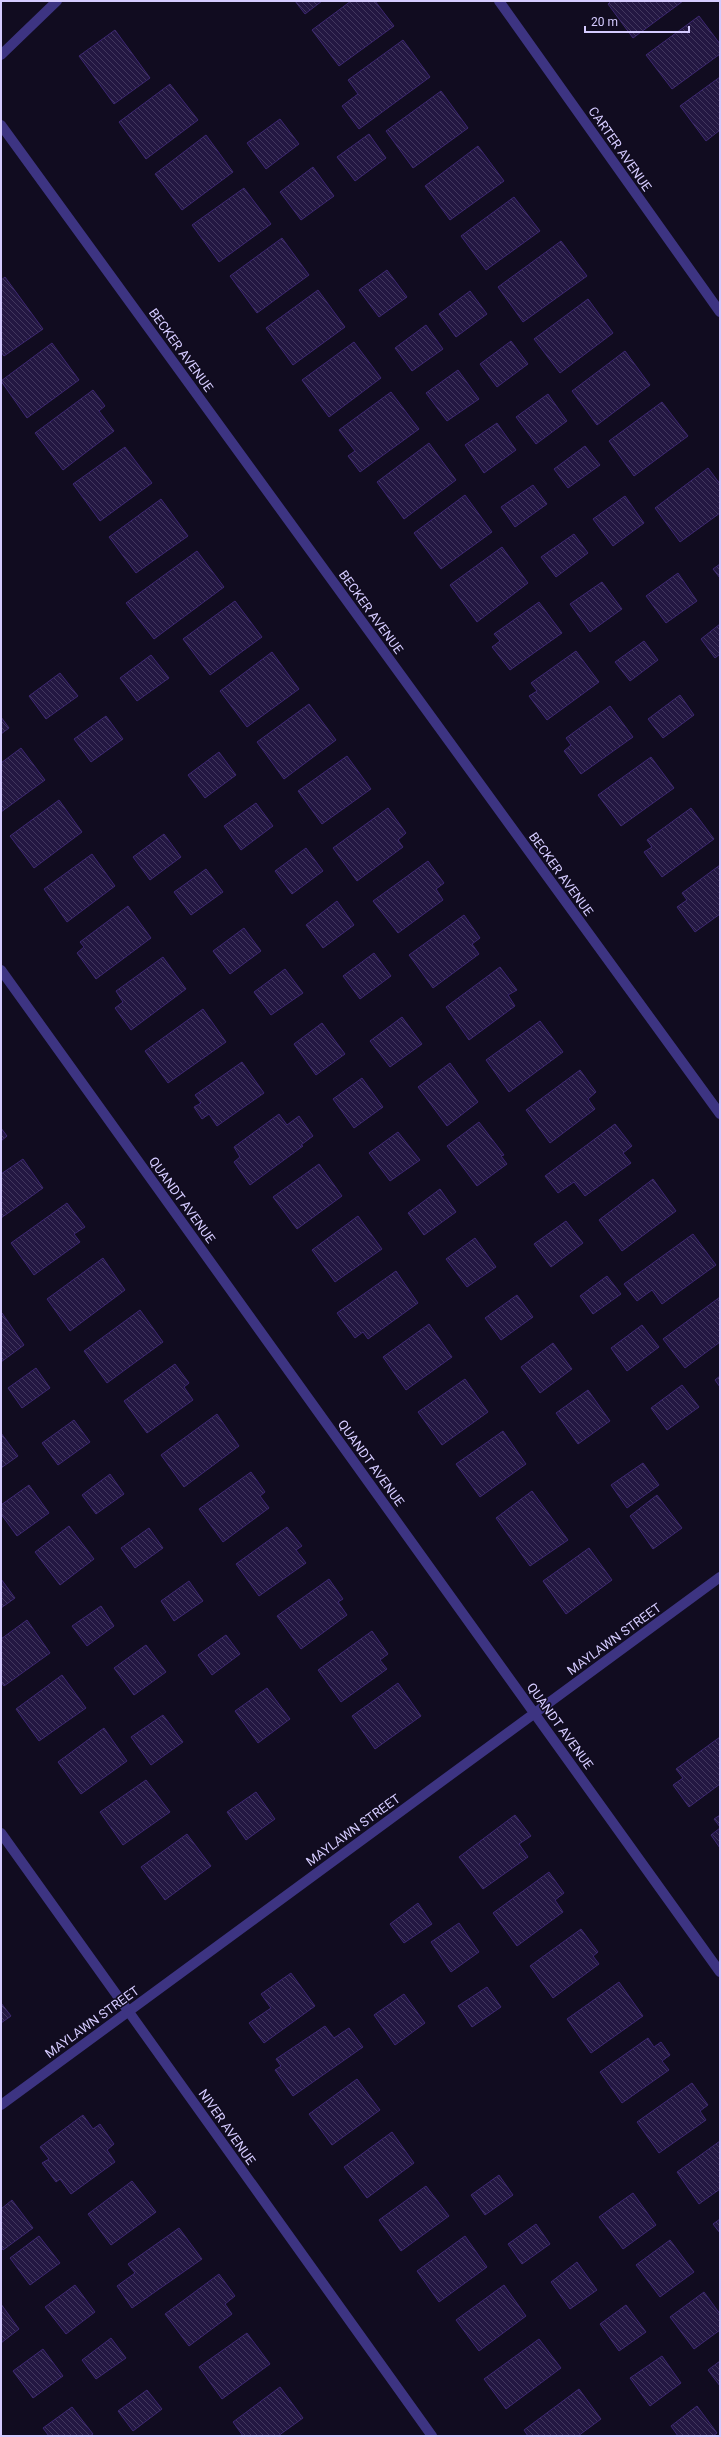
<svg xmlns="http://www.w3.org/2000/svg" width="721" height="2437" font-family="Roboto,sans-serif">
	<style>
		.building { fill: url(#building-back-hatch); stroke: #3c2770 }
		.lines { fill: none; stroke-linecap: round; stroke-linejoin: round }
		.street { stroke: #3d3482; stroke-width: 10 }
		.labels { text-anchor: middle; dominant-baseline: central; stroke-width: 3; stroke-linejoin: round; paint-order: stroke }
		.street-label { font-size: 13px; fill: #d5cbff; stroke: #110c20 }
	</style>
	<defs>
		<pattern id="building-back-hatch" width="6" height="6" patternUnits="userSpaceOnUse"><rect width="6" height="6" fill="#231742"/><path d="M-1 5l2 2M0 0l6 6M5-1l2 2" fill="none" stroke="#42375e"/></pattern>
	</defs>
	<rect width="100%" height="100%" fill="#110c20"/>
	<path class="building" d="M295,1H322L305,14Z
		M351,1H375L394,26L339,66L312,30Z
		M611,1H683L633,38L608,4Z
		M699,16L720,44V54L672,89L646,55Z
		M115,30L150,78L114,104L79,56Z
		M403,40L430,77L359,129L342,106L358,94L348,80Z
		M720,77V130L706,141L680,106Z
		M170,84L198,120L146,159L119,122Z
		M441,91L468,128L413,168L386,131Z
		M280,119L299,144L266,169L247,143Z
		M369,134L386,158L355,181L337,157Z
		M206,135L233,172L182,210L155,174Z
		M478,146L504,181L450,220L425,186Z
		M313,167L334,196L301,220L280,192Z
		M244,188L271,224L219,262L192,225Z
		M514,197L540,231L486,270L461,236Z
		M282,238L309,275L257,313L230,276Z
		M561,241L587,276L523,322L498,287Z
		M387,270L407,297L379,317L359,290Z
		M5,277L43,329L4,356L1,352V280Z
		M318,290L345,327L293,365L266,328Z
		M470,291L487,314L456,337L439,314Z
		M588,299L613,333L560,373L534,339Z
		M426,325L443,349L412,371L395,348Z
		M511,341L528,364L497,387L480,364Z
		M354,342L381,378L329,417L302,380Z
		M52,343L79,380L27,418L1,381Z
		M625,351L650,385L597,425L572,391Z
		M458,370L479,399L447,421L426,393Z
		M93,390L105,406L99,411L114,431L63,470L35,433Z
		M391,392L419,429L360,472L348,456L355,451L339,430Z
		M548,394L567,421L536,444L516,417Z
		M662,402L688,436L634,476L609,441Z
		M497,423L516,450L484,473L465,445Z
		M429,443L456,480L404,519L377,482Z
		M585,446L600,465L568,488L554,469Z
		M125,447L152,483L100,521L73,484Z
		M708,468L720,484V513L680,542L655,508Z
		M533,485L547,504L515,527L501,507Z
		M465,495L492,532L441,569L414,533Z
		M625,496L644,523L613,546L593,519Z
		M161,499L188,536L136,573L109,537Z
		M574,534L588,553L556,577L541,557Z
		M502,547L528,583L477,622L450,585Z
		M197,551L224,587L154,639L126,603Z
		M720,564V578L713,569Z
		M678,573L697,601L666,623L646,596Z
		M602,582L622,609L590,632L570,604Z
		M235,601L262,637L210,675L183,639Z
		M539,602L562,633L510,670L492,647L500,641L494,634Z
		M720,624V654L715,658L701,639Z
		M644,641L658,660L630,681L615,662Z
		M576,651L599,682L547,720L529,696L537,691L531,683Z
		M272,652L299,689L247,727L220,691Z
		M151,655L169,678L137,701L120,678Z
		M60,673L78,696L46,719L29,696Z
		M680,695L694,715L663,738L648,719Z
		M309,704L336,740L284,779L257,742Z
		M610,706L633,737L581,774L564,751L571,745L566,738Z
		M106,716L123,739L91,762L74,739Z
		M1,717L9,728L1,734Z
		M21,748L45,780L1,812V763Z
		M219,752L236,775L205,798L188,775Z
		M347,756L371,789L322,824L298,791Z
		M651,757L674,788L621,826L598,795Z
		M59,800L82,832L34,868L10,836Z
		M256,803L273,826L241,850L224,826Z
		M388,808L406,833L398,840L403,847L357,881L333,848Z
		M691,808L714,839L662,877L644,852L652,847L647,840Z
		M164,834L181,857L150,880L133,857Z
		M306,848L323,871L292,894L275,871Z
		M92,854L115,886L67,922L44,889Z
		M428,861L444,883L436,889L443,900L398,933L373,901Z
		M720,865V914L695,932L677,907L687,900L682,893Z
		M206,869L223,892L191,915L174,892Z
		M337,901L354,925L323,948L306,925Z
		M128,906L151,938L96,979L77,953L84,947L80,942Z
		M464,915L480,938L472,944L479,954L433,988L409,955Z
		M244,928L261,951L230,974L213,951Z
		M374,953L391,976L360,999L343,976Z
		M163,957L186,989L131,1030L115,1008L123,1002L116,991Z
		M500,967L517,990L508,995L515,1006L469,1040L446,1007Z
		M285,969L303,993L271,1015L254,992Z
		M203,1009L226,1042L168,1083L145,1051Z
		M402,1017L422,1044L390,1067L370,1041Z
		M540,1021L563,1052L509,1092L486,1060Z
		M322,1023L345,1054L316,1075L294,1044Z
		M242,1062L264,1093L217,1126L209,1114L202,1119L194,1107L201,1103L195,1095Z
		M450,1063L478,1102L447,1126L418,1087Z
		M580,1070L596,1092L588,1099L595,1109L550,1143L526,1110Z
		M362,1078L383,1107L354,1128L333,1099Z
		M279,1114L287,1125L299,1116L313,1136L301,1145L303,1146L250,1185L234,1162L240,1157L234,1147Z
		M479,1122L504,1155L501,1156L507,1164L477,1186L447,1146Z
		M615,1124L632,1146L623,1153L631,1163L585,1196L574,1182L558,1193L545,1176Z
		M1,1128L7,1136L1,1141Z
		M398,1132L420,1160L390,1181L369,1153Z
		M23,1159L43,1188L1,1218V1174Z
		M319,1164L342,1196L297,1229L273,1197Z
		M653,1179L676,1211L622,1251L599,1220Z
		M440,1189L456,1212L424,1235L408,1213Z
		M67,1203L85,1227L74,1234L80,1242L34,1275L11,1243Z
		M358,1216L382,1249L335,1282L312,1250Z
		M566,1221L583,1243L551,1267L534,1244Z
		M693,1234L716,1265L662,1304L652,1290L637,1301L624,1284Z
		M475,1238L496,1267L467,1287L446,1259Z
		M103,1258L125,1290L70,1331L47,1299Z
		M396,1271L418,1303L368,1339L363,1332L355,1338L337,1313Z
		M607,1276L621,1294L593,1314L580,1296Z
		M517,1295L533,1317L501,1340L485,1318Z
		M720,1297V1342L685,1368L663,1339Z
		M140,1310L163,1342L107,1383L84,1351Z
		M2,1313L24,1345L1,1362V1314Z
		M429,1324L452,1357L406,1390L383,1357Z
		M642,1325L659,1347L627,1371L611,1348Z
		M553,1343L572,1369L540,1393L521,1367Z
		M175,1364L189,1383L184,1387L193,1400L147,1433L124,1401Z
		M36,1368L50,1388L22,1408L8,1388Z
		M720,1376V1387L715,1380Z
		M465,1379L488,1412L442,1445L418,1412Z
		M682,1385L699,1407L667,1430L651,1408Z
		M588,1390L610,1421L578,1444L556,1413Z
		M217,1414L239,1446L184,1487L161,1455Z
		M74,1420L90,1442L58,1465L42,1443Z
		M503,1431L526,1464L480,1497L456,1464Z
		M1,1433L18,1456L1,1468Z
		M643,1463L659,1485L627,1508L611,1485Z
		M251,1472L265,1492L260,1496L269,1508L223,1542L199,1509Z
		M110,1474L124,1494L96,1514L82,1495Z
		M29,1485L49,1513L17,1536L1,1514V1505Z
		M532,1491L568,1540L530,1566L496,1518Z
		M657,1495L682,1528L653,1549L630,1516Z
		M69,1526L94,1559L60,1585L35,1552Z
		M287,1527L302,1546L296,1550L306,1563L259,1596L236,1564Z
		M149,1528L163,1548L135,1568L121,1548Z
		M589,1548L612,1580L566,1614L543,1581Z
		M1,1579L15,1598L1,1608Z
		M329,1579L343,1599L338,1602L347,1615L301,1649L277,1616Z
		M189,1581L203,1601L174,1621L161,1601Z
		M101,1606L114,1626L87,1646L72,1626Z
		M27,1620L50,1653L4,1686L1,1682V1639Z
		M372,1631L388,1654L380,1660L387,1669L341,1702L318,1670Z
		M226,1635L240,1654L212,1675L198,1655Z
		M146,1645L166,1672L134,1695L114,1668Z
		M62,1675L86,1708L39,1741L16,1709Z
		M398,1683L421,1716L375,1749L352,1716Z
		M267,1688L290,1719L258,1743L235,1711Z
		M163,1715L183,1742L151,1765L131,1737Z
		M104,1728L127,1761L81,1794L58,1762Z
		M720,1737V1784L689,1807L673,1785L683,1778L676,1769Z
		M146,1780L170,1812L123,1845L100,1812Z
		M256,1792L275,1819L246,1840L227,1812Z
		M515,1815L531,1836L519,1844L528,1857L483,1889L459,1857Z
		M720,1815V1827L714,1819Z
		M720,1828V1848L711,1835Z
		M187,1834L211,1866L165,1900L141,1867Z
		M549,1872L564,1893L555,1900L563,1912L517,1946L493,1913Z
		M418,1903L432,1924L404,1943L390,1924Z
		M459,1923L479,1952L451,1972L431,1942Z
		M581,1929L598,1952L593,1956L599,1964L553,1998L530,1966Z
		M291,1973L315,2006L264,2043L249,2023L271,2008L261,1994Z
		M619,1982L643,2016L591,2053L567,2019Z
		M487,1987L501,2007L472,2027L458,2006Z
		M404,1994L425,2023L395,2045L374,2015Z
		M1,2003L11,2016L1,2023Z
		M325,2026L334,2038L349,2028L363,2047L293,2096L275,2070L281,2066L276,2059Z
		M648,2038L654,2047L661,2042L670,2055L662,2061L669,2070L622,2103L600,2072Z
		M357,2079L380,2110L332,2145L309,2114Z
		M692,2083L708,2105L700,2111L706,2120L659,2153L637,2122Z
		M83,2115L93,2129L100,2124L114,2144L107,2150L115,2162L71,2194L60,2179L56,2182L42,2163L49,2159L40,2147Z
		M392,2132L414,2163L367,2198L344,2167Z
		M720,2141V2189L699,2204L677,2172Z
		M499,2175L513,2195L485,2215L471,2195Z
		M132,2181L156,2212L111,2245L88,2214Z
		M426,2186L449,2216L401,2251L379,2220Z
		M633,2193L656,2225L623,2249L599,2217Z
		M12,2200L33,2228L3,2250L1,2246V2209Z
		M720,2219V2233L713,2224Z
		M536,2224L550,2244L522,2264L508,2244Z
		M179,2228L202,2259L132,2308L117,2286L135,2273L128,2264Z
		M39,2236L60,2263L30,2285L10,2258Z
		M465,2236L487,2267L439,2302L417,2271Z
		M670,2240L694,2272L660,2297L636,2265Z
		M577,2262L597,2290L570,2309L551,2282Z
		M219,2274L235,2296L225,2304L232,2314L189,2346L165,2314Z
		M75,2285L95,2312L66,2334L45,2307Z
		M504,2285L526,2316L479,2351L456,2320Z
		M704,2292L720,2314V2330L694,2349L670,2317Z
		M1,2304L19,2329L1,2343Z
		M626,2305L646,2332L619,2351L600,2324Z
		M247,2333L270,2364L222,2399L199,2367Z
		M111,2338L126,2358L96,2379L82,2360Z
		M539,2339L561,2368L506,2409L484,2379Z
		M43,2349L63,2376L33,2398L13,2371Z
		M662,2356L681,2383L650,2406L630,2378Z
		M720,2361V2386L708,2370Z
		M280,2387L303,2418L278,2436H243L233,2422Z
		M579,2389L601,2419L578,2436H528L524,2430Z
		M147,2390L162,2409L133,2431L118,2411Z
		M697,2406L717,2433L713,2436H678L671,2426Z
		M72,2407L93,2434L90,2436H49L43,2428Z"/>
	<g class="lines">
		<path class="street" d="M499,1L720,312
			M1,55L57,1
			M1,125L720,1114
			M1,970L720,1972
			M1,1833L432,2436
			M1,2105L720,1577"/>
	</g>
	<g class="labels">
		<g class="street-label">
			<text transform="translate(620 149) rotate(55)">CARTER AVENUE</text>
			<text transform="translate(181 350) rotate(54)">BECKER AVENUE</text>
			<text transform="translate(371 612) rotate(54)">BECKER AVENUE</text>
			<text transform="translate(561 874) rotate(54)">BECKER AVENUE</text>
			<text transform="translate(182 1200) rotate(54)">QUANDT AVENUE</text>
			<text transform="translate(371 1463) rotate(54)">QUANDT AVENUE</text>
			<text transform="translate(614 1639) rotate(-36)">MAYLAWN STREET</text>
			<text transform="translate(560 1726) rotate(54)">QUANDT AVENUE</text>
			<text transform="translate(353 1830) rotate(-36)">MAYLAWN STREET</text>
			<text transform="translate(92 2022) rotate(-36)">MAYLAWN STREET</text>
			<text transform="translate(227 2127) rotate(55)">NIVER AVENUE</text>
		</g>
	</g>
	<rect width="721" height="2437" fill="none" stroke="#d5cbff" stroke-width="4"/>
	<path d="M585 26v6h104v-6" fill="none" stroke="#d5cbff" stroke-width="2"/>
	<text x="591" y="26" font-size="12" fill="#d5cbff" stroke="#110c20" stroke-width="3" paint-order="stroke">20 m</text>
</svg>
